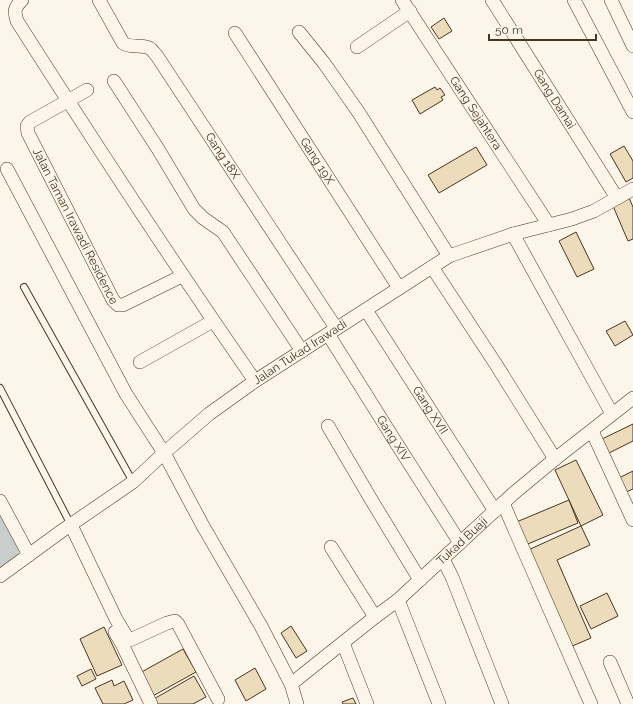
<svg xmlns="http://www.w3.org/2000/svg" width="633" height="704" font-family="Raleway,sans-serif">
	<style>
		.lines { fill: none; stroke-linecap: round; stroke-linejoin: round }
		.river { stroke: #c9cecd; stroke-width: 26 }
		.building { fill: #ecdcbc; stroke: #4a3520 }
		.lane-casing { stroke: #4a3520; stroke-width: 8 }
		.street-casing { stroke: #4a3520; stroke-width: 14 }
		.lane { stroke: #fbf6e9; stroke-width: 6 }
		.street { stroke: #fbf6e9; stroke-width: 13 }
		.labels { text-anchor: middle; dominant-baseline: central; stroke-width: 3; stroke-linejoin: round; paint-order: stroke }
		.street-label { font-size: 12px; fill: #4a3520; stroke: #fbf6e9 }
	</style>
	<rect width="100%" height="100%" fill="#fbf6e9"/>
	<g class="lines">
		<path class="river" d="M0,529L7,538L5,557L0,562"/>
	</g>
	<path class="building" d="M444,18L452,31L439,39L431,27Z
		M435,87L437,90L440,88L445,95L441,97L443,100L420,114L412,100Z
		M624,146L633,161V178L626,182L610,154Z
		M476,147L487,165L439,193L428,175Z
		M629,198L633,207V239L628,241L613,206Z
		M576,232L594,269L577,277L559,241Z
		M625,321L633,335L615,346L606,331Z
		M633,424V441L607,454L600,440Z
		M576,460L603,515L581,526L555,470Z
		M633,471V489L626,492L619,478Z
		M569,500L578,523L523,546L514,523Z
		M581,526L590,545L557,560L591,638L570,647L526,551Z
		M607,593L618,616L591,629L580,606Z
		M291,626L307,651L296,658L281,633Z
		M104,627L122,665L97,676L80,639Z
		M183,649L196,672L151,697L138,674Z
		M255,668L266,689L246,701L235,680Z
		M91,669L96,679L82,686L77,676Z
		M194,676L206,697L193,704H154L152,700Z
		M112,680L114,686L124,681L133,700L124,704H103L95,688Z
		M353,698L356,704H343L342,702Z"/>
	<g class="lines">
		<g class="lane-casing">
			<path id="lane" d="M24,287L133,482
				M0,388L71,525"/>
		</g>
		<g class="street-casing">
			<g id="street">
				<path d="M22,0C14,8 14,11 17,21C94,142 173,263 255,381"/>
				<path id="s1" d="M99,0L123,43C131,49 142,43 151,49C153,51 155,54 157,56L336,328"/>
				<path id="s2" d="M402,0L549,225"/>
				<path id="s3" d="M492,0L617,198"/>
				<path d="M574,0L633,112"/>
				<path d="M611,0L633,46"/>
				<path d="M299,32L324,63L359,113L449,256"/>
				<path id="s4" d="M235,33L399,288"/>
				<path d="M357,47L410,11"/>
				<path d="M114,81L158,149L194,209L203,218L223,232L302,351"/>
				<path id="s5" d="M87,90L30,122L27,126L28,133L113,300L118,305H123L182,276"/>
				<path d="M7,169L126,394L164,453L203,526L261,626L291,684L297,704"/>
				<path d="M513,234L612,414"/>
				<path d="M432,267L497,366L555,459"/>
				<path id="s6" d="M366,310L495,511"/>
				<path id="s7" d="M328,334L395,441L460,543"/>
				<path d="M140,362L213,321"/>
				<path d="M328,426L372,501L420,580"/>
				<path d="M592,431L633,520"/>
				<path d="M0,501L29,555"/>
				<path d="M503,503L591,704"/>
				<path d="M71,525L116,619L128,639L130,640L167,623L175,621L178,624L218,699"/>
				<path d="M331,547L375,617"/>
				<path d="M443,559L452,577L502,704"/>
				<path id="s8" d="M0,576L63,530L133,482L164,453L209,414L255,381L449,256L513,234L572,219L594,211L633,189"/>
				<path d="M398,600L439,704"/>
				<path d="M115,632L122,644L151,704"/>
				<path d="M343,643L367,704"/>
				<path d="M610,662L628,704"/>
				<path id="s9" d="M291,684L375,617L398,600L514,493L555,459L633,398"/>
			</g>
		</g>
		<use href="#lane" class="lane"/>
		<use href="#street" class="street"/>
	</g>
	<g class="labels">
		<g class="street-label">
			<text stroke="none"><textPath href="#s3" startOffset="117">Gang Damai</textPath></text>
			<text stroke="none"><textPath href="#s2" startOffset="135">Gang Sejahtera</textPath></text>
			<text stroke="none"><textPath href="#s1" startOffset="207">Gang 18X</textPath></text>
			<text stroke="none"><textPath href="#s4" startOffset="152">Gang 19X</textPath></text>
			<text stroke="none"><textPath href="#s5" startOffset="182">Jalan Taman Irawadi Residence</textPath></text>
			<text stroke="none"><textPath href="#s8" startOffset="375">Jalan Tukad Irawadi</textPath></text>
			<text stroke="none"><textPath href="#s6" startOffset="119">Gang XVII</textPath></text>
			<text stroke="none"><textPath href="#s7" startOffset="123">Gang XIV</textPath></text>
			<text stroke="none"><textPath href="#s9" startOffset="223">Tukad Buaji</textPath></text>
		</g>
	</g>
	<path d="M489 34v6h107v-6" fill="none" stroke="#4a3520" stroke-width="2"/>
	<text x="495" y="34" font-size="12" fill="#4a3520" stroke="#fbf6e9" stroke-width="3" paint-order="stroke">50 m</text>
</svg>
